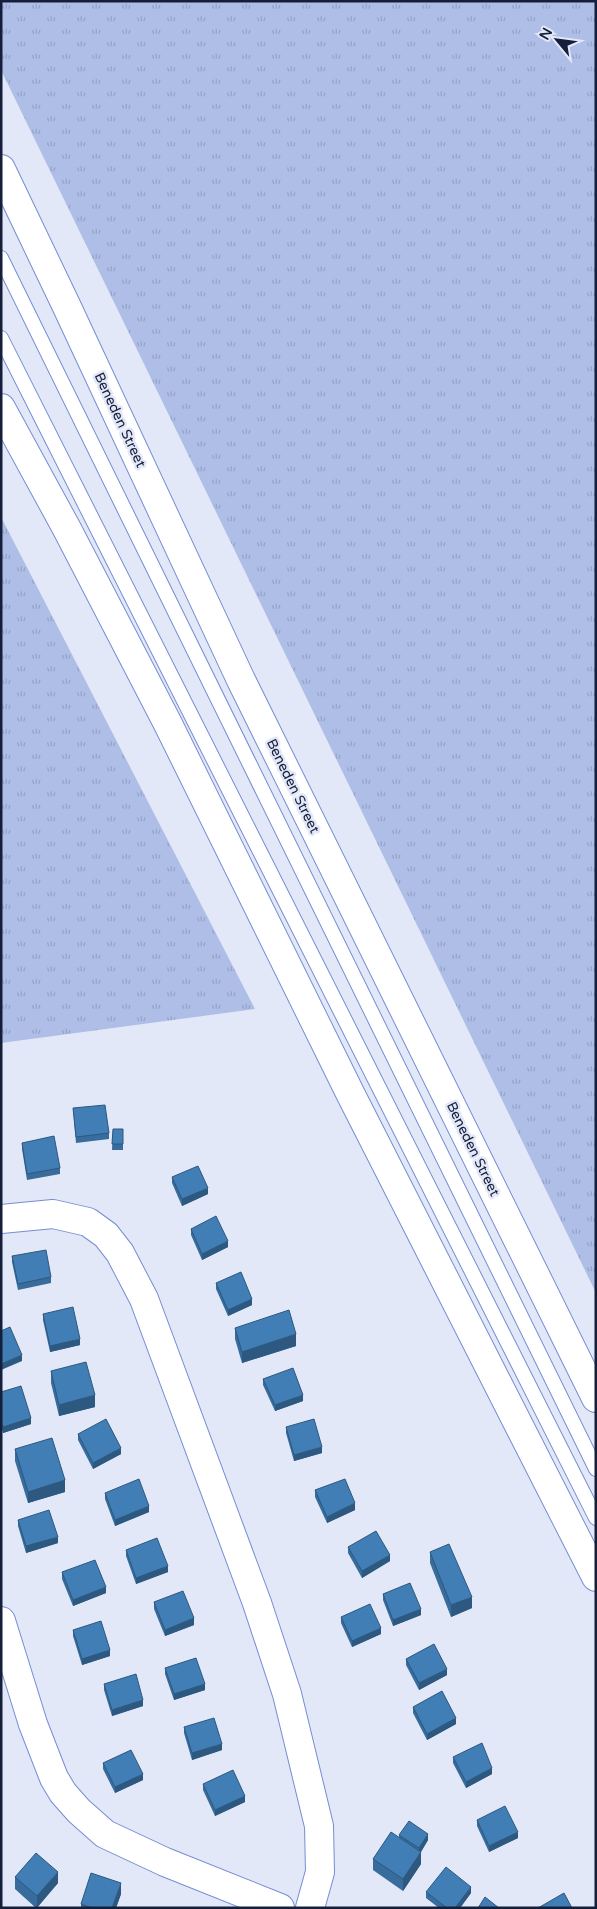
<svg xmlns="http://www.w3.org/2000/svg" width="597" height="1909" font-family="'Varela Round',sans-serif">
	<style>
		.grass { fill: url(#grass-tufts) }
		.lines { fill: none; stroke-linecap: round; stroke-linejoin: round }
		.service-casing { stroke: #758ed3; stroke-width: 16 }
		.minor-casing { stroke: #758ed3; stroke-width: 30 }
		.secondary-casing { stroke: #758ed3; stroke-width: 30 }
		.service { stroke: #fff; stroke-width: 14 }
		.minor { stroke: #fff; stroke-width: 28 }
		.secondary { stroke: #fff; stroke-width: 28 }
		.wall { fill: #376c9c }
		.shaded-wall { fill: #2d587f }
		.building { fill: #407eb5; stroke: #2d587f }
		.labels { text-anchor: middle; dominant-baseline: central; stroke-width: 5; stroke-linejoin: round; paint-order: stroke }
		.street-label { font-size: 14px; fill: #151f3a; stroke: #e2e8f7 }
	</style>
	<defs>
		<pattern id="grass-tufts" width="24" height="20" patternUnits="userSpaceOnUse" patternTransform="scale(1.25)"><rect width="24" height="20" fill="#aebee7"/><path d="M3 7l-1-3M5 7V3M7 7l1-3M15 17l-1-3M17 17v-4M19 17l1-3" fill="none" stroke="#95a3c7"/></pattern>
	</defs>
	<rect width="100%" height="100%" fill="#e2e8f7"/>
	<path class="grass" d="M1,1H596V1293L1,70Z
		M1,517L255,1009L1,1043Z"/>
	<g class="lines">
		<g class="service-casing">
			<path id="service" d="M1,258L596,1469
				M1,338L596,1518"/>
		</g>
		<g class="minor-casing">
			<path id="minor" d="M1,1219L53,1214L88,1222L106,1235L120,1253L144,1299L257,1603L287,1694L319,1826L320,1872L310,1908
				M1,1621L33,1724L54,1778L63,1793L79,1811L105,1834L165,1862L280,1908"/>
		</g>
		<g class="secondary-casing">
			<path id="secondary" d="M1,169L67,307L241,680L596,1398
				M1,408L67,529L168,724L350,1093L596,1577"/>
		</g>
		<use href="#service" class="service"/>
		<use href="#minor" class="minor"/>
		<use href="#secondary" class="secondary"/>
	</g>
	<path class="wall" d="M73,1108L109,1133V1139L76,1143Z
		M113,1129H123V1150H112Z
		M22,1143L60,1168V1174L27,1180L22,1149Z
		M172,1177L208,1194L182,1206L172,1183Z
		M191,1229L228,1247L202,1260L191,1235Z
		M12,1256L51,1277V1283L18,1290L12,1262Z
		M216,1283L252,1305L228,1316L216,1289Z
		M43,1314L80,1345L50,1352L43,1320Z
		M235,1328L296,1346L242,1363L235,1339Z
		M51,1371L95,1407L59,1416L51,1383Z
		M263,1379L303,1401L275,1411L263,1385Z
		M1,1392L31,1424L3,1433L1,1427Z
		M286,1427L322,1453L294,1461L286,1433Z
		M78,1434L121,1454L93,1469L78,1440Z
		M15,1449L65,1492L28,1503L15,1461Z
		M315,1490L355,1510L327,1523L315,1497Z
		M105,1493L149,1512L115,1526L105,1499Z
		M18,1520L58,1543L26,1553L18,1526Z
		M348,1547L390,1561L362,1578L348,1553Z
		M126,1550L168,1572L136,1584L126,1556Z
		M430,1552L472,1608L451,1617L430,1563Z
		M62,1572L106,1593L73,1606L62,1579Z
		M383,1594L421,1615L393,1626L383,1600Z
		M154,1602L194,1625L165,1636L154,1609Z
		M341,1617L381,1634L352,1647L341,1623Z
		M73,1630L110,1656L82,1665L73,1636Z
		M406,1659L447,1675L419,1690L406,1665Z
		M165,1668L205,1690L174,1700L165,1674Z
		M104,1684L143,1706L112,1716L104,1690Z
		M413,1707L456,1724L427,1740L413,1713Z
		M184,1727L222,1750L192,1760L184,1733Z
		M453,1757L492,1774L466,1788L453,1763Z
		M103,1763L143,1780L115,1793L103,1769Z
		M203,1784L245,1802L215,1816L203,1790Z
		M477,1820L518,1838L489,1852L477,1826Z
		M399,1835L428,1840L421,1852V1864L403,1891L373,1870V1859L399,1838Z
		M15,1877L58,1883L36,1908L15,1889Z
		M426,1892L471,1893L460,1908H439L426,1898Z
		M121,1894L116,1908H81V1904Z"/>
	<path class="shaded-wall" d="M208,1188V1194L182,1206V1199Z
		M228,1241V1247L202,1260V1254Z
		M252,1299V1305L228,1316V1310Z
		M296,1334V1346L242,1363V1352Z
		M80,1339V1345L50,1352V1346Z
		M22,1355V1361L1,1370V1364Z
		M95,1395V1407L59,1416V1405Z
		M303,1395V1401L275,1411V1405Z
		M31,1418V1424L3,1433V1427Z
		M322,1447V1453L294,1461V1455Z
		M121,1448V1454L93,1469V1463Z
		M65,1480V1492L28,1503V1492Z
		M355,1503V1510L327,1523V1517Z
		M149,1506V1512L115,1526V1520Z
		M58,1537V1543L26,1553V1546Z
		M390,1555V1561L362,1578V1571Z
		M168,1566V1572L136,1584V1578Z
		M106,1587V1593L73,1606V1600Z
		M472,1597V1608L451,1617V1605Z
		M421,1609V1615L393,1626V1620Z
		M194,1618V1625L165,1636V1630Z
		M381,1628V1634L352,1647V1641Z
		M110,1650V1656L82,1665V1659Z
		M447,1669V1675L419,1690V1683Z
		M205,1684V1690L174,1700V1694Z
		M143,1700V1706L112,1716V1710Z
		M456,1718V1724L427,1740V1734Z
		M222,1744V1750L192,1760V1753Z
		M492,1768V1774L466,1788V1782Z
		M143,1774V1780L115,1793V1787Z
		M245,1796V1802L215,1816V1810Z
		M518,1832V1838L489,1852V1846Z
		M428,1834V1840L419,1855V1848Z
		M421,1852V1864L403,1891V1879Z
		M58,1872V1883L37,1908V1896Z
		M121,1883V1894L116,1908H112Z
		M471,1887V1893L460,1908H455Z"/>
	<path class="building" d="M105,1105L109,1133L76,1137L73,1108Z
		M113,1129H123V1144H112Z
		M54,1136L60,1168L27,1174L22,1143Z
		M198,1166L208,1188L182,1199L172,1177Z
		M216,1216L228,1241L202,1254L191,1229Z
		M46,1250L51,1277L18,1284L12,1256Z
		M241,1272L252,1299L228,1310L216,1283Z
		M73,1307L80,1339L50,1346L43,1314Z
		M289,1310L296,1334L242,1352L235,1328Z
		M10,1327L22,1355L1,1364V1331Z
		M86,1362L95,1395L59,1405L51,1371Z
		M293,1368L303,1395L275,1405L263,1379Z
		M21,1386L31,1418L3,1427L1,1421V1392Z
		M106,1419L121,1448L93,1463L78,1434Z
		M314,1419L322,1447L294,1455L286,1427Z
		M52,1438L65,1480L28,1492L15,1449Z
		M139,1479L149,1506L115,1520L105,1493Z
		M345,1479L355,1503L327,1517L315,1490Z
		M49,1510L58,1537L26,1546L18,1520Z
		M376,1531L390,1555L362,1571L348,1547Z
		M157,1538L168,1566L136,1578L126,1550Z
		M449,1544L472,1597L451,1605L430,1552Z
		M95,1560L106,1587L73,1600L62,1572Z
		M410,1583L421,1609L393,1620L383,1594Z
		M183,1591L194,1618L165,1630L154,1602Z
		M370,1604L381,1628L352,1641L341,1617Z
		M101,1621L110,1650L82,1659L73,1630Z
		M434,1644L447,1669L419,1683L406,1659Z
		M196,1658L205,1684L174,1694L165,1668Z
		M136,1674L143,1700L112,1710L104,1684Z
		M442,1691L456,1718L427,1734L413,1707Z
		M214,1718L222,1744L192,1753L184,1727Z
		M482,1743L492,1768L466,1782L453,1757Z
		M131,1750L143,1774L115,1787L103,1763Z
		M233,1770L245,1796L215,1810L203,1784Z
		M505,1806L518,1832L489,1846L477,1820Z
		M409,1821L428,1834L419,1848L399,1835Z
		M391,1832L421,1852L403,1879L373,1859Z
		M36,1853L58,1872L37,1896L15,1877Z
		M446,1867L471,1887L455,1908H447L426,1892Z
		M91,1873L121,1883L112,1908H92L81,1904Z
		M564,1893L572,1908H538Z
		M485,1897L499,1908H478Z"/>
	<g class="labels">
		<g class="street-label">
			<text transform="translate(120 420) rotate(65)">Beneden Street</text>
			<text transform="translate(293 786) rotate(64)">Beneden Street</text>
			<text transform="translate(473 1149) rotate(64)">Beneden Street</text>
		</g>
	</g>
	<rect width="597" height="1909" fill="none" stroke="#151f3a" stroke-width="5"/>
	<g transform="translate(557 40) rotate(299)" stroke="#e2e8f7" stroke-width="4" paint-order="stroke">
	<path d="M0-4L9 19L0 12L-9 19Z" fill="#151f3a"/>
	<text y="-8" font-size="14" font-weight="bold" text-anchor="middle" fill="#151f3a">N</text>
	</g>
</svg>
